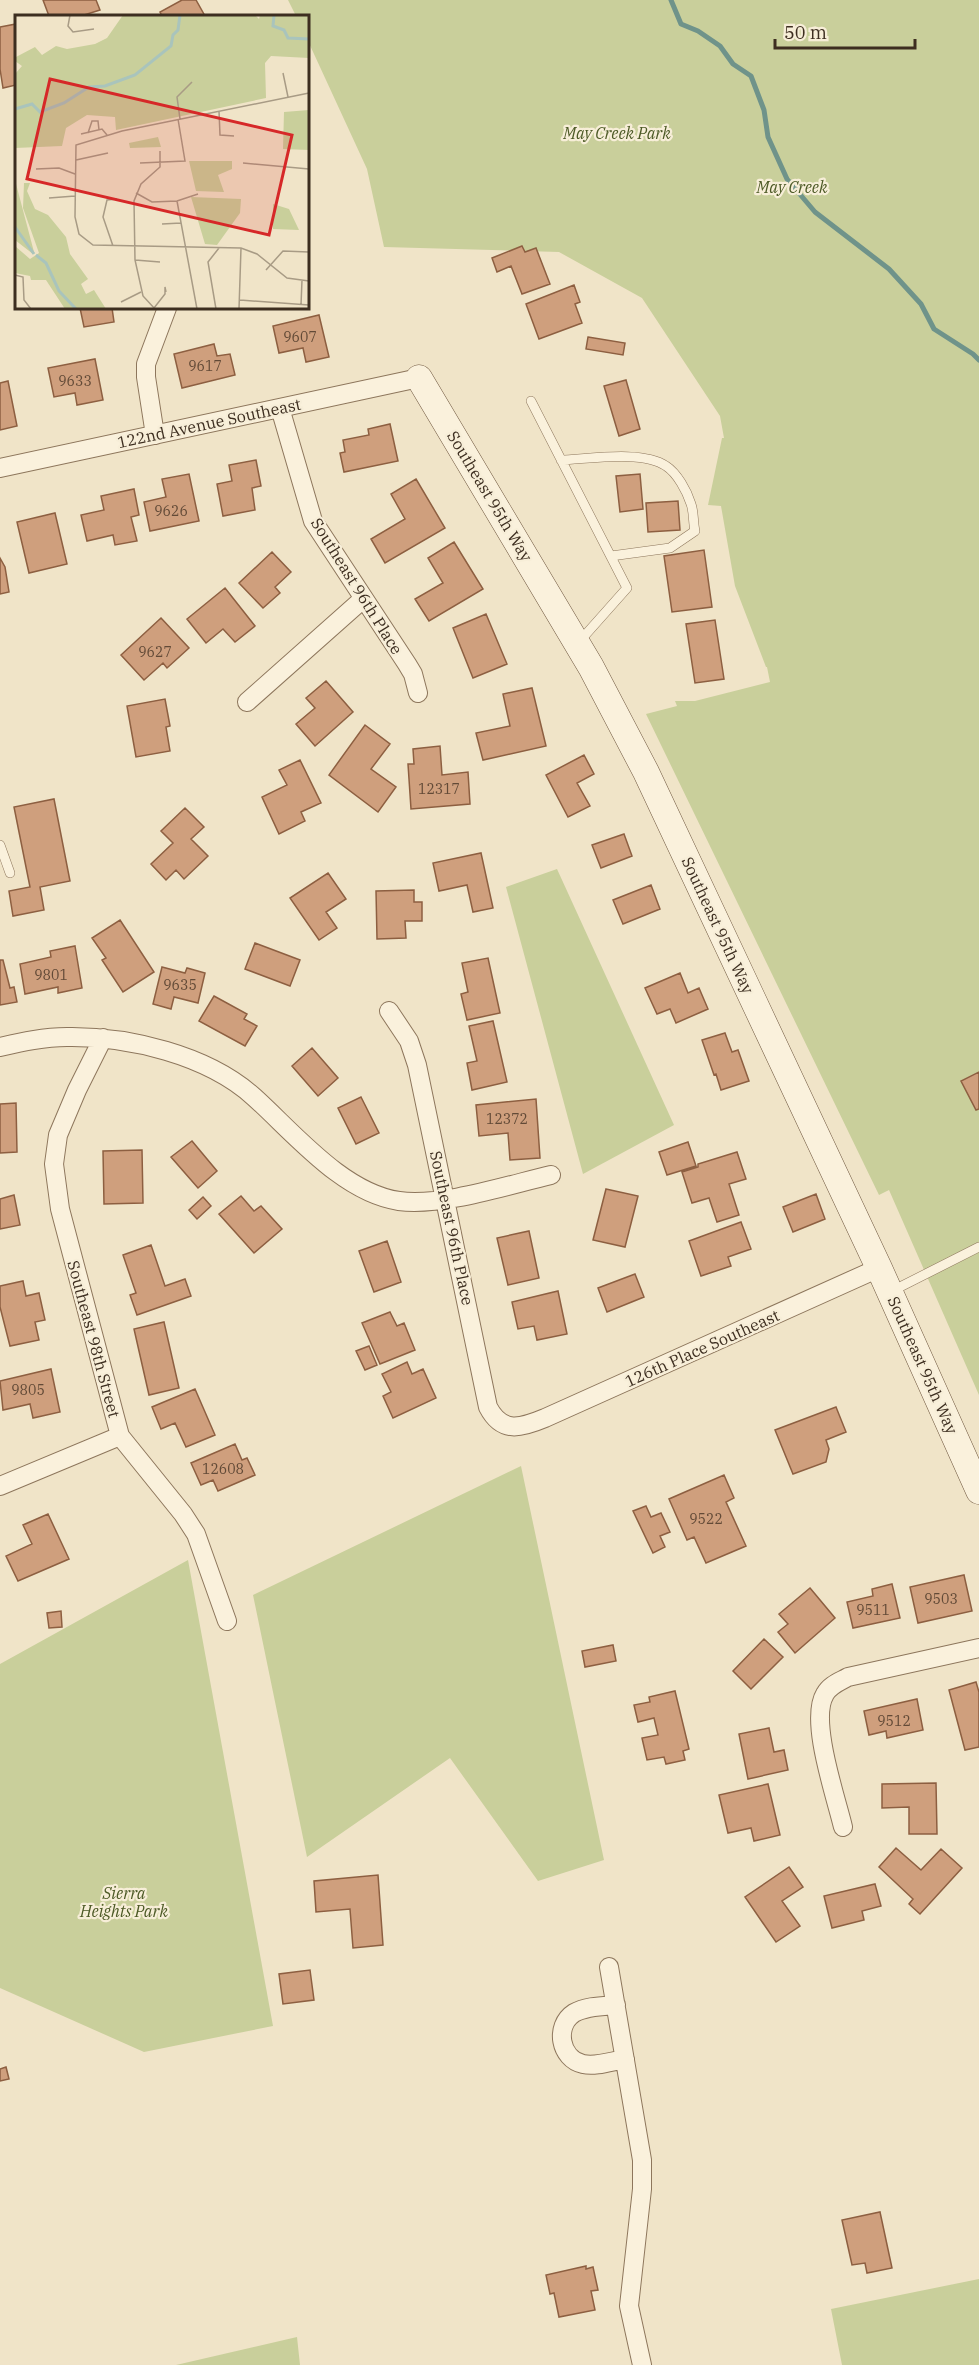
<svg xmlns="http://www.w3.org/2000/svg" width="979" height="2365" font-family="'IBM Plex Serif',serif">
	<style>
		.green { fill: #c9cf9b }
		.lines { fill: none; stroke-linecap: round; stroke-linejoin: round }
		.stream { stroke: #6f938a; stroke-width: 5 }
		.building { fill: #cf9f7d; stroke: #8d5f41; stroke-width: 1.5 }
		.lane-casing { stroke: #8d765c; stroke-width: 10 }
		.street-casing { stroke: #8d765c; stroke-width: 20 }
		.secondary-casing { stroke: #6f573f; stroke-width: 27 }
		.lane { stroke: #faf1dc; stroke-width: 9 }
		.street { stroke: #faf1dc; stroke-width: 18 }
		.secondary { stroke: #faf1dc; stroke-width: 26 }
		.labels { text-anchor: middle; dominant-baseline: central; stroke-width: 4.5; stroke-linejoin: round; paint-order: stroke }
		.number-label { font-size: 14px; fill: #624a37 }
		.park-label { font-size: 16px; font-style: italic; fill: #4d5a26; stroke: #f7eed8 }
		.street-label { font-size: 16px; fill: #3d2e20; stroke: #f7eed8 }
		.inset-river { fill: none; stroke: #a9c4bc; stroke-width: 3 }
		.inset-road { fill: none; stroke: #a89b85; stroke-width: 1.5 }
		.view { fill: #d62828; fill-opacity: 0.15; stroke: #d62828; stroke-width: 3 }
		.inset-edge { fill: none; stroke: #3d2e20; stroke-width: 3 }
	</style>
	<rect width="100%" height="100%" fill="#f0e4c8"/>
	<path class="green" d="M288,0H979V1395L889,1190L879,1195L646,714L677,706L675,701H695L770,682L767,667H766L735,586L721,506L708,505L722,438H724L720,416L642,298L559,252L384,247L367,169L308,41V16H296Z
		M557,869L674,1125L583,1174L506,887Z
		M521,1466L604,1860L538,1881L450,1758L307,1857L253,1595Z
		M188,1560L273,2026L144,2052L0,1988V1664Z
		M979,2279V2365H842L831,2309Z
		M297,2337L300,2365H176Z"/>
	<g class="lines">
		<path class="stream" d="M671,0L681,24L698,31L720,46L733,64L751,76L764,110L768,137L787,179L815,212L889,269L921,304L934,329L973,354L979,360"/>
	</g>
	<path class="building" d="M43,0H96L100,10L81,16H49Z
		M182,0H196L205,16H162L160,12Z
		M16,24V85L3,88L0,69V27Z
		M522,246L525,252L536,248L550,284L522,294L511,266L497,272L492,258Z
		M574,285L580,302L575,304L582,323L539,339L526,304Z
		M80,308H112L114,322L84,327Z
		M319,315L329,357L306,362L303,348L279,353L273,326Z
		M588,337L625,343L623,355L586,349Z
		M214,344L217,356L230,354L235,375L182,388L174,354Z
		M95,359L103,400L77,405L75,393L54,397L48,368Z
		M626,380L640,429L619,436L604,386Z
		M8,381L17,426L0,430V383Z
		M390,424L398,461L344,472L340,453L345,452L343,440L369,435L368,429Z
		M256,460L261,486L252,488L255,510L223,516L217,484L232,481L229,465Z
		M189,474L199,521L150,531L144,502L166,497L162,479Z
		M640,474L643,509L620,512L616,476Z
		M416,479L445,528L385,563L371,539L405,519L391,494Z
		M134,489L139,515L131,517L137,541L115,545L113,535L87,541L81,515L104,510L101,496Z
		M678,501L680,530L648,532L646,503Z
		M55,513L67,564L29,573L17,522Z
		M454,542L483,589L429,621L415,599L443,583L428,558Z
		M704,550L712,607L672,612L664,556Z
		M272,552L291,572L275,587L280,593L263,608L239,583Z
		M0,558L5,567L9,592L0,594Z
		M225,588L255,626L235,642L223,629L206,643L187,619Z
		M486,614L507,664L473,678L453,628Z
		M161,618L189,648L167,668L163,663L144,680L121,655Z
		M715,620L724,679L695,683L686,624Z
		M326,681L353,712L315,746L296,724L315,708L306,698Z
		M532,688L546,746L483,760L476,733L510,726L503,694Z
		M165,699L170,726L166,727L170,751L136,757L127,706Z
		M365,725L390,744L371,769L396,787L378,812L329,775Z
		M440,746L442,775L468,772L470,804L411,809L408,764H414L413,749Z
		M584,755L594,774L577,783L590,806L568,817L546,775Z
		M300,760L321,803L301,812L305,821L279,834L262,797L287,785L279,770Z
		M54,799L70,881L40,887L44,910L13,916L9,891L30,887L14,807Z
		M185,808L204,827L191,839L208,856L184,879L176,870L166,880L151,864L173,843L161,831Z
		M624,834L632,856L601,868L592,845Z
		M481,853L493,908L473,912L467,885L439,891L433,863Z
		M328,873L346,899L326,912L337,928L319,940L290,898Z
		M651,885L660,909L623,924L613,900Z
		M414,890V902H422V921H405L406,938L377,939L376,891Z
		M120,920L154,972L123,992L102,960L106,958L92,938Z
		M255,943L300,960L290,986L245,969Z
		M75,946L82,988L58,993V987L25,994L20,964L51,957L50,951Z
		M488,958L500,1013L467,1020L461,994L468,992L462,963Z
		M0,960H3L10,988L14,987L17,1002L0,1005Z
		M162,967L185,973L187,968L205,973L198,1003L174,997L171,1009L153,1004Z
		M680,973L688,993L699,988L708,1009L676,1023L670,1009L657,1014L645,988Z
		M214,996L247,1014L244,1019L257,1026L245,1046L199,1021Z
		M493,1021L507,1082L472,1090L467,1063L477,1061L469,1026Z
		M725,1033L732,1052L738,1050L749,1081L721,1090L716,1074L714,1075L702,1040Z
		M312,1048L338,1078L318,1096L292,1066Z
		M979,1072V1109L976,1110L961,1081Z
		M361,1097L379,1133L356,1144L338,1108Z
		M536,1099L540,1158L510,1160L508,1133L479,1136L476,1105Z
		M16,1103L17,1152L0,1153V1104Z
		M192,1141L217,1171L198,1188L171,1157Z
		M688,1142L696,1166L667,1175L659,1152Z
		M142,1150L143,1203L104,1204L103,1151Z
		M737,1152L746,1179L729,1184L739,1215L717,1222L709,1198L692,1203L682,1172L698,1167V1164Z
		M606,1189L638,1196L625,1247L593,1240Z
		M816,1194L825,1219L793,1232L783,1207Z
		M14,1195L20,1225L0,1229V1199Z
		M241,1196L254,1211L261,1206L282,1229L254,1253L219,1214Z
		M203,1197L211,1206L197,1219L189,1210Z
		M741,1222L751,1249L728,1257L731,1266L701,1276L689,1241Z
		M529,1231L539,1278L508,1285L497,1238Z
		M387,1241L401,1282L374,1292L359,1251Z
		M151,1245L165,1286L185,1279L191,1296L137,1315L130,1295L136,1293L123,1255Z
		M635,1274L644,1297L607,1312L598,1288Z
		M23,1281L26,1296L39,1293L45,1320L35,1322L39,1340L10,1346L0,1307V1286Z
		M558,1291L567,1334L537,1340L534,1326L518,1329L512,1302Z
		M390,1312L397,1326L404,1323L415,1350L380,1364L362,1323Z
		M164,1322L179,1388L149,1395L134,1329Z
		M369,1346L377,1365L365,1370L356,1351Z
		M407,1362L412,1374L423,1369L436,1398L393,1418L383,1396L391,1392L382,1374Z
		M51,1369L60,1412L33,1418L30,1404L3,1410L0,1381Z
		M195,1389L215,1435L186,1447L175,1423L161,1429L152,1407Z
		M836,1407L846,1432L826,1440L829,1449L826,1462L793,1474L775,1430Z
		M235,1444L242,1460L247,1458L255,1475L218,1491L213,1480L201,1485L191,1463Z
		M724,1475L734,1498L726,1502L746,1546L706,1563L694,1537L687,1540L669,1499Z
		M646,1506L651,1517L661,1513L670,1532L660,1536L665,1547L653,1553L633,1511Z
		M48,1514L69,1559L18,1581L6,1556L32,1544L23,1525Z
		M964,1575L972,1611L918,1623L910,1587Z
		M892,1584L900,1618L853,1628L847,1602L873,1596L872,1589Z
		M810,1588L835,1618L795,1653L778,1632L788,1624L779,1614Z
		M61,1611L62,1627L49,1628L47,1613Z
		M764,1639L783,1657L751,1689L733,1671Z
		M613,1645L616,1661L585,1667L582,1651Z
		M976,1682L979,1692V1747L965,1750L949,1690Z
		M675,1691L689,1749L683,1751L685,1760L666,1764L664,1757L647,1760L642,1738L658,1735L654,1718L638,1722L634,1705L650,1702L649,1697Z
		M917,1699L923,1730L887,1738L886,1731L869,1735L864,1711Z
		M769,1728L774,1752L784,1750L788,1770L748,1779L739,1734Z
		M936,1783L937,1834H909V1807L882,1808V1784Z
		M768,1784L780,1835L754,1841L751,1828L728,1833L719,1795Z
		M896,1848L921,1870L941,1849L962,1868L920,1914L909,1904L913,1899L879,1867Z
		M789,1867L803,1887L782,1901L800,1926L776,1942L745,1897Z
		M378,1875L383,1945L353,1948L350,1909L316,1912L314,1881Z
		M875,1884L881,1906L862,1911L864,1920L832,1928L824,1896Z
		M310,1970L314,2000L283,2004L279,1974Z
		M6,2067L9,2079L0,2081V2069Z
		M880,2212L892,2268L867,2273L865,2263L852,2265L842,2220Z
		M586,2266V2269L593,2267L598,2290L591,2291L595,2310L559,2317L554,2293L550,2294L546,2275Z"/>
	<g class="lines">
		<g class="lane-casing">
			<path id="lane" d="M531,401L627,588L579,642
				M561,460C589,459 643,450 666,466C677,473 687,491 691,504C694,512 693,523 695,531L670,548L611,556
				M0,845L10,873
				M892,1291L979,1247"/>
		</g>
		<g class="street-casing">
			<path id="street" d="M280,408L313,521L407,664L413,674L418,693
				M155,435L146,377V364L167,308
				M0,468L419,378
				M247,702L363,599
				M389,1011L409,1041L417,1065L488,1407C502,1434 521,1428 545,1418L879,1268
				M103,1038L77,1090L58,1135L54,1164L60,1209L120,1436L183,1514L196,1534L227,1621
				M0,1047C22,1042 44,1037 67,1037C128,1036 208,1055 254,1097C294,1133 343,1193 399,1201C441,1207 508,1185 551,1175
				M0,1486L120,1436
				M843,1827C836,1797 809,1720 825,1694C830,1685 839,1682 848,1677L979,1648
				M609,1967L642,2160V2189L629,2306L642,2365
				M616,2005C603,2006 586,2006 574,2013C554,2026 560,2059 583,2064C596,2067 612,2061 625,2059"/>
		</g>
		<g class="secondary-casing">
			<path id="secondary" d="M419,378L591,667L646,772L879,1268L979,1491"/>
		</g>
		<use href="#lane" class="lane"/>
		<use href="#street" class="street"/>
		<use href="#secondary" class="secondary"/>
	</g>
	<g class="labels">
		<g class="number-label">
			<text x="300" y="337">9607</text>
			<text x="205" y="366">9617</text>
			<text x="75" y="381">9633</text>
			<text x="171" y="511">9626</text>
			<text x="155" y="652">9627</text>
			<text x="439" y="789">12317</text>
			<text x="51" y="975">9801</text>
			<text x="180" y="985">9635</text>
			<text x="507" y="1119">12372</text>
			<text x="28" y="1390">9805</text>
			<text x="223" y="1469">12608</text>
			<text x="706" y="1519">9522</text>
			<text x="941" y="1599">9503</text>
			<text x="873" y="1610">9511</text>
			<text x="894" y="1721">9512</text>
		</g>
		<g class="park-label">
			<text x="617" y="133">May Creek Park</text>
			<text x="792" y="187">May Creek</text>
			<text x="124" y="1893">Sierra<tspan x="124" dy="18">Heights Park</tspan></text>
		</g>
		<g class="street-label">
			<text transform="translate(209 423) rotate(-12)">122nd Avenue Southeast</text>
			<text transform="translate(490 496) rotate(59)">Southeast 95th Way</text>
			<text transform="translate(357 586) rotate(58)">Southeast 96th Place</text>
			<text transform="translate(718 925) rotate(65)">Southeast 95th Way</text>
			<text transform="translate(452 1228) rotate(78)">Southeast 96th Place</text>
			<text transform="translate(94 1339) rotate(75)">Southeast 98th Street</text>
			<text transform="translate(702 1348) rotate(-24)">126th Place Southeast</text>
			<text transform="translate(923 1365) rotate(66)">Southeast 95th Way</text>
		</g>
	</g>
	<g transform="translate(15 15)">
		<rect width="294" height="294" fill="#f0e4c8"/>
		<path d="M108,0H240L244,4L245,0H294V43L256,41L250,48L251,83L101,115L100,102L72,100L51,113L47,131L0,133V59L7,51L0,46L1,42L20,32L27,40L41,31L52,34L80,29L92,23ZM294,95V135L268,134L269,97ZM143,122L146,132L115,133L114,128ZM174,146H217V154L203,160L209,177L181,176ZM0,165L19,237L18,239L0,225ZM9,168H15L12,176L20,194L33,200L51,222L55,239L73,264L66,269L71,279L79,275L91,294H50L31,265H16L15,261L0,258V231L15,244L24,238L8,193ZM176,182L226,184L225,198L202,230L190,229ZM258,189L274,194L284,215L258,214Z" fill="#c9cf9b"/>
		<path class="inset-river" d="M259,0L258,11L269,15L273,23L294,24M0,94L17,89L25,97L49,88L74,72L90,71L120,60L156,31L158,20L163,15L165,0M0,212L19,239M21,240L31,248L44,276L61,294"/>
		<path class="inset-road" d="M55,0L53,11L58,17L79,14M268,58L273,82M294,78L107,116L61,130L60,202L64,219L78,230L226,233L242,239L272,263L294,266M204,96L205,120L219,121M165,104L162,82L177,67M73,118L77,106H83L84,115M66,119L87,114L92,120M61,145L93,138M125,148L170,146L163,104M228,148L294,154M21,154L44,153L60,159M121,178L137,187L162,186L183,179M34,183L60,181M162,186L182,294M147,209L166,208M98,231L88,202L92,185L102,184M120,245L145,247M251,255L268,236L294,237M0,260L8,262L9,285L16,294M225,285L294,290M106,287L126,277M286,290L287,265M139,293L150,279V272L151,277M140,294L128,281L120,245L119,186L126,169L145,152V136M201,294L193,247L204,233M224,294L226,233"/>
		<path class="view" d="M35,64L277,120L254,220L12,164Z"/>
		<rect width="294" height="294" class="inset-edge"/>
	</g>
	<path d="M775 39v9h140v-9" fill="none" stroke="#3d2e20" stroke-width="3"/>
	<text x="784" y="39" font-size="18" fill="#3d2e20" stroke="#f7eed8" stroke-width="4.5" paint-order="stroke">50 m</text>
</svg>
